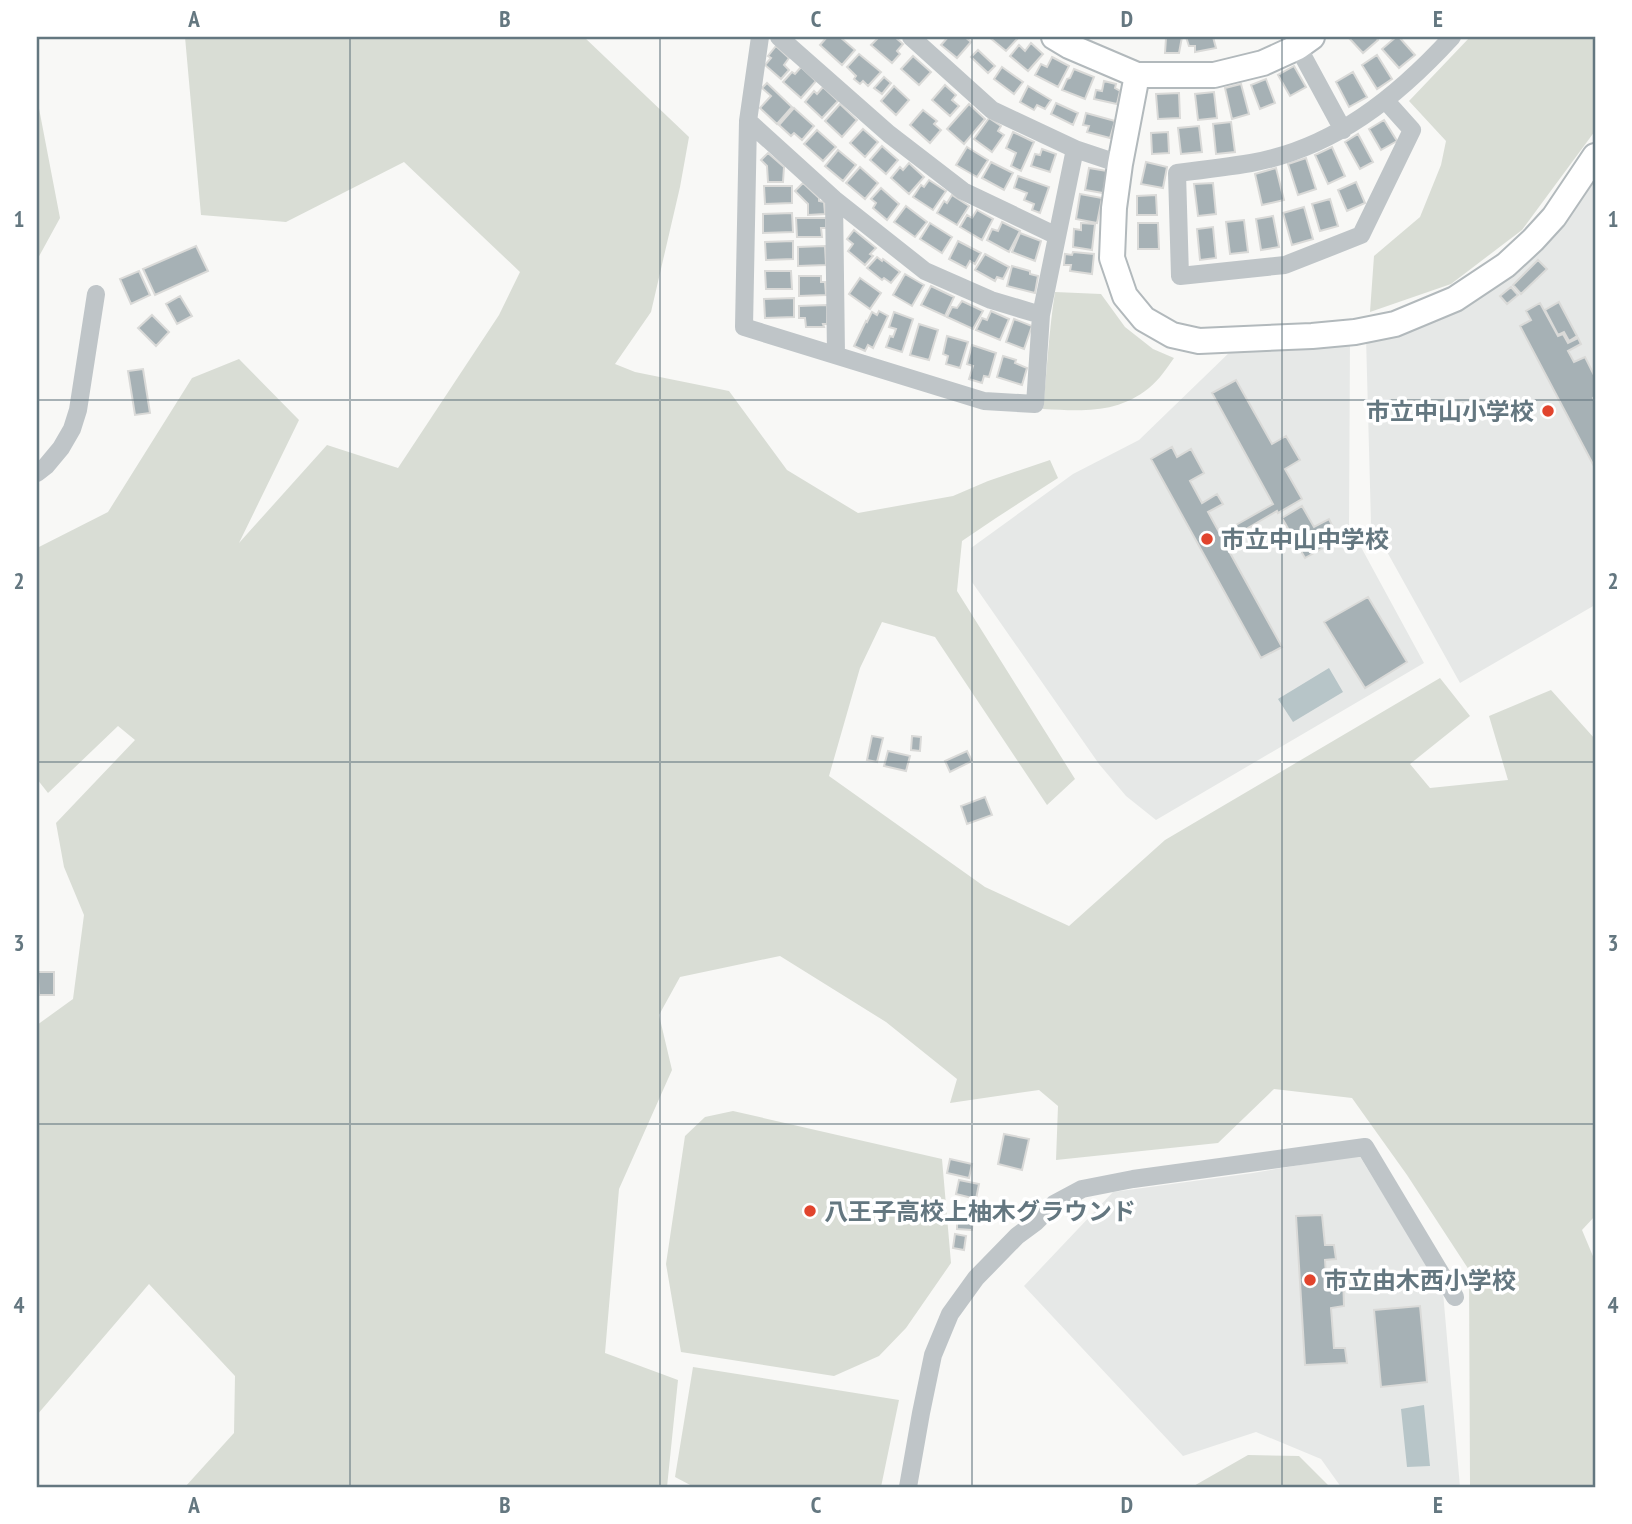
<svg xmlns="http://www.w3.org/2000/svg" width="1632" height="1524" font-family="'PT Sans Narrow','Noto Sans JP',sans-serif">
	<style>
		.built { fill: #e6e8e7 }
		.green { fill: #d9ddd5 }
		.water { fill: #b7c5c8 }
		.building { fill: #a6b1b5; stroke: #dadad8; stroke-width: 2 }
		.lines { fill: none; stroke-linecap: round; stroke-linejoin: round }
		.secondary-casing { stroke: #b2b9bc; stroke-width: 28 }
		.street { stroke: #bfc5c8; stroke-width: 18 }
		.secondary { stroke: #fff; stroke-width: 24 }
		.grid { fill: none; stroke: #647780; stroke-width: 2; stroke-opacity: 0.55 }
		.poi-dot { fill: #e1442d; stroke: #fff; stroke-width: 2.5 }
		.labels { text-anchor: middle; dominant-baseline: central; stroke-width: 7; stroke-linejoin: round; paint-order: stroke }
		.poi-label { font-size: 24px; font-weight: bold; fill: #647780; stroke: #fff; text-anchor: start }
		.neatline { fill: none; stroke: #647780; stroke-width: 2.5 }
		.grid-label { font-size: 23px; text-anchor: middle; font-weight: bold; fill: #647780 }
	</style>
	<rect width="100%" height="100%" fill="#f8f8f6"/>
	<path class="built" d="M1592,175L1595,181V605L1460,683L1371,523L1366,337L1417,328L1462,304Z
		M1350,341L1349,525L1424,663L1156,820L1126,796L1099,764L972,582L971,548L1073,474L1139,440L1233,349Z
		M1359,1155L1443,1292L1460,1487H1341L1321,1459L1256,1432L1183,1456L1024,1286L1113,1192L1253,1173Z"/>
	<path class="green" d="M185,37H584L689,137L680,187L651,312L615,364L635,372L729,391L787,470L858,513L953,496L988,481L1050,460L1058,478L996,518L962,541L957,591L1075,779L1047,805L935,637L882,622L860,668L829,776L985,887L1069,926L1165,840L1440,678L1470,716L1410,764L1430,788L1508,780L1489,716L1551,690L1595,739V1216L1582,1230L1595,1261V1487H1470L1469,1270L1407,1175L1352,1098L1274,1089L1218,1143L1056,1160L1058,1106L1039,1090L950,1103L957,1079L886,1022L780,956L680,977L659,1015L672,1070L619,1189L605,1353L678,1380L667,1487H185L234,1433L235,1376L149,1284L37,1415V1025L73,999L84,915L64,867L56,823L135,740L118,726L48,793L37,779V548L108,512L192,378L239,359L299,420L239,543L327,445L398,468L499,315L520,272L404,162L286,222L201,215Z
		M1470,37H1595V131L1522,230L1451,284L1370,312L1374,256L1420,217L1441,165L1446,141L1409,101Z
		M37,98L60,218L37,260Z
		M1055,292L1101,294L1125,327L1153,349L1174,358C1167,368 1159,380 1149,388C1117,414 1082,411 1043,409C1047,370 1049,330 1055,292Z
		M733,1111L942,1159L951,1263L906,1328L879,1356L834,1376L681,1352L666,1264L685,1136L705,1117Z
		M693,1367L899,1400L881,1487H694L675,1477Z
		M1248,1455L1299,1456L1330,1487H1192Z"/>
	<path class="water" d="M1329,668L1343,692L1293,722L1278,699Z
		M1424,1405L1430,1466L1407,1467L1401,1409Z"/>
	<path class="building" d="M827,37H840L855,50L842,65L820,45Z
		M879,37H895L903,44L897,51L900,54L892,63L871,45Z
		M948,37H965L971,42L957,58L941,45Z
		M989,37H1019L1006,51Z
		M1158,37H1182L1179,53H1165L1166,38Z
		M1186,37H1213L1216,48L1195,52V46H1189Z
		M1348,37H1376L1378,40L1363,53Z
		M1396,37H1399L1415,55L1399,68L1382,49Z
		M1031,43L1043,54L1028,71L1010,56L1019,45L1025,51Z
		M776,46L789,58L784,65L789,70L781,79L765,65L771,58L768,56Z
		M978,50L995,66L988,73L971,57Z
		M859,54L881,72L868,86L863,81L860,84L854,79L856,76L847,67Z
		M1377,55L1392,79L1377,89L1362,65Z
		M913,56L931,72L919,85L901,69Z
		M1052,57L1069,66L1058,87L1035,75L1041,64L1047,67Z
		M1294,66L1306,87L1290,96L1278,75Z
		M801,67L816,81L801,98L783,82L792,72L795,74Z
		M1002,67L1023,82L1014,94L994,79Z
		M1074,69L1094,77L1085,99L1062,90L1067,79L1070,78Z
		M1353,72L1367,97L1349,107L1336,82Z
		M884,77L891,83L882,94L874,88Z
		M1266,79L1275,103L1260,109L1251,85Z
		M1104,81L1116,84L1115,88L1120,91L1117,104L1094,99L1096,90L1102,91Z
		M767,83L792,107L777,124L760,108L771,96L762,88Z
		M1241,84L1249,114L1232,119L1225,88Z
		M945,85L956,95L952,100L959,106L950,116L932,100Z
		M894,86L909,100L896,115L881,101Z
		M1028,86L1051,100L1045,109L1037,105L1034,110L1020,102Z
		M823,87L838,101L822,118L805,102L814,91L817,94Z
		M1214,92L1217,118L1198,120L1195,94Z
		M1179,93L1180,118L1158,119L1156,94Z
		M1056,103L1078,113L1073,125L1051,114Z
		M840,104L857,120L842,137L825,121Z
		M969,104L985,119L964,144L947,129Z
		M794,108L814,126L802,140L794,133L791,136L779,125Z
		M923,110L937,121L934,124L941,130L930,143L910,125Z
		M1086,113L1115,121L1110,138L1087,132L1089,126L1083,125Z
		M989,118L1001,126L998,131L1004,135L992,152L974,139Z
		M1384,120L1397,141L1381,150L1369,129Z
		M1231,122L1235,152L1216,154L1213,124Z
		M1199,126L1202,152L1181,154L1178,128Z
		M863,129L878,142L865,157L850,143Z
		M817,130L836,147L823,161L804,144Z
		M1013,132L1034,142L1021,171L1011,166L1016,153L1006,148Z
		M1168,132L1169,153L1152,154L1151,133Z
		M1358,134L1373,162L1360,169L1345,142Z
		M882,146L898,160L886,174L870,160Z
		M967,147L988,160L977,177L956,165Z
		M1332,147L1345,176L1328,184L1315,155Z
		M1042,149L1056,154L1050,172L1031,166L1035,154L1040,155Z
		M838,150L856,165L843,181L825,166Z
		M768,153L784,167L783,182H768L767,166L761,160Z
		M1306,158L1316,189L1298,195L1288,164Z
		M991,162L1013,173L1004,190L982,178Z
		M1146,162L1167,167L1163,188L1141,184Z
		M909,163L924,177L909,194L891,178L900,167L903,170Z
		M860,167L878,183L865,199L846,183Z
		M1089,168L1107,171L1103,193L1085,190Z
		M1276,168L1284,200L1262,205L1255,174Z
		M1018,176L1049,187L1040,213L1032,210L1034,204L1024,200L1027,193L1014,188Z
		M929,180L946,191L933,210L913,197L921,185L924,187Z
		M1356,182L1365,203L1347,211L1338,190Z
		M803,183L819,198V201L824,202L825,214L808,215V204L795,191Z
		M1213,183L1216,214L1198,216L1194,184Z
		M764,186H792V203L765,204Z
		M881,188L899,204L887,220L873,208L876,203L871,199Z
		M1080,194L1102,198L1097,223L1076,219Z
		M952,195L969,206L957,225L937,213L944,201L947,203Z
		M1156,195L1157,215H1137V196Z
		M1330,199L1338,226L1320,231L1312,204Z
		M906,206L927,222L915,237L894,222Z
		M1304,207L1313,239L1292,245L1283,213Z
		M977,210L993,219L982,240L960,227L967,215L972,218Z
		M792,213L793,232L763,233V214Z
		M1273,216L1279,247L1261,250L1256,219Z
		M796,218H826V228H821L822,237H797Z
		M1244,220L1248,252L1230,254L1226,222Z
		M1002,222L1020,231L1009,252L987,240L992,229L998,231Z
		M930,223L952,237L942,253L920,239Z
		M1081,223L1095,224L1092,250L1073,247L1074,229L1081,230Z
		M1138,223H1158L1159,249H1138Z
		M1213,227L1216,258L1200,260L1197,229Z
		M854,230L876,248L870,254L873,256L865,265L848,251L853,244L847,239Z
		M1020,233L1041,241L1035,261L1012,252Z
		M793,241V259L766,260L765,242Z
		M958,241L981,253L975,264L970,261L966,268L949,259Z
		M196,246L208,271L155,295L143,269Z
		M825,246L826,265L798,266V247Z
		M1073,252L1094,254L1092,274L1070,271L1071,265H1064L1065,254L1072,255Z
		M985,254L1009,267L1003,279L997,277L995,281L975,270Z
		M877,257L882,261L883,259L900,272L891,283L884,278L882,280L867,268Z
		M1538,260L1547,269L1521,294L1513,285Z
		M1012,266L1030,271V274L1038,276L1035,293L1007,286Z
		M139,271L150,295L131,304L120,279Z
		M765,271H791L792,289H766Z
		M905,274L924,285L912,306L893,295Z
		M799,276H821V282H825L826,295L799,296Z
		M860,278L881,293L870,309L849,294Z
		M931,286L954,297L945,316L921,305Z
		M1511,287L1518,295L1507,304L1500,296Z
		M180,296L192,316L177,324L166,304Z
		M794,298V317L765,318L764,299Z
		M962,301L983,311L973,329L947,317L952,307L957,308Z
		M1559,302L1577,336L1569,341L1564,332L1558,335L1545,310Z
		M1540,303L1558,336L1563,334L1568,343L1578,338L1581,344L1568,351L1574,362L1585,357L1595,377V396L1593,398L1595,402V468L1520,326L1531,320L1526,311Z
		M827,305V324H823L824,327H806L805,318H799V306Z
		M879,311L888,316L873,348L868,345L865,351L854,346L866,321L867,322L872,312L877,315Z
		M991,311L1009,319L1000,340L976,330L982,318L987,320Z
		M894,312L913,319L902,352L886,347L890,336L893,337L896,329L889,327Z
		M152,315L169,332L156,346L138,328Z
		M1014,319L1032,326L1024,349L1006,342Z
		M919,324L938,330L929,360L910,355Z
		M947,336L968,342L960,368L946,364L948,356L943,354Z
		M972,345L996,353L989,377L984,376L982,383L969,379L973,366L967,364Z
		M1003,356L1016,360L1015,363L1027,368L1022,385L997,377Z
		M143,369L150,413L135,415L128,371Z
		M1236,380L1272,444L1286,436L1300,460L1285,469L1302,499L1278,513L1277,511L1224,542L1282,647L1261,658L1151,459L1172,447L1177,457L1191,449L1204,473L1190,481L1202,503L1217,494L1223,504L1208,512L1220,534L1273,504L1212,393Z
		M1302,506L1314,527L1329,519L1339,539L1305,558L1282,518Z
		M1368,597L1407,662L1365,688L1324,622Z
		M872,736L883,738L877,762L867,760Z
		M912,736L921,737L920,751L911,750Z
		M888,751L910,756L906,771L884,766Z
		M967,751L972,761L950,772L945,761Z
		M985,797L992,815L967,824L961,806Z
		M38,972H54V995H39Z
		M1004,1134L1029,1139L1022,1170L998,1164Z
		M950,1159L972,1164L969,1178L947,1173Z
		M959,1180L979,1184L976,1199L956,1194Z
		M1322,1215L1325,1245H1334L1336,1259L1325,1260L1326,1275L1343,1274L1344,1306L1331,1308L1334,1348H1345L1347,1363L1305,1365L1296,1216Z
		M957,1218H973L972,1230L957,1229Z
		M955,1234L966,1236L964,1250L953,1248Z
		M1420,1306L1427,1382L1381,1387L1374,1310Z"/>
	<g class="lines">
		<g class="secondary-casing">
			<path id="secondary" d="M1054,37L1069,46L1137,75H1214L1263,63L1298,47L1312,37
				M1137,75L1120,164L1114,208L1112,258L1125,296L1144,319L1172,335L1199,341L1312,336L1355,332L1395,324L1455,299L1506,265L1533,240L1554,217L1595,156"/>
		</g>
		<path class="street" d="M760,37L748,121L744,327L984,401L1035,404L1041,315L1075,149L992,110L911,37
			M779,37L889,134L963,191L1057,236
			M1298,47L1343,130
			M1386,101L1412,130L1361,235L1285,265L1180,276L1177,173C1202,170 1227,167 1251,163C1334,148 1397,97 1452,37
			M748,121L834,199L925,271L991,300L1041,315
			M1075,149L1120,164
			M834,199L836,354
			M37,473L46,466L61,448L72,429L78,410L96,294
			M908,1487L921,1413L933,1355L950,1314L976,1278L1017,1236L1036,1222L1054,1204L1082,1189L1133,1179L1365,1147L1455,1297"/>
		<use href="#secondary" class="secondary"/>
	</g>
	<path class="grid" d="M350,37V1487M660,37V1487M972,37V1487M1282,37V1487M37,400H1595M37,762H1595M37,1124H1595"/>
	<g class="poi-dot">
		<circle cx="1548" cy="411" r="7"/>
		<circle cx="1207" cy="539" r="7"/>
		<circle cx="810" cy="1211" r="7"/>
		<circle cx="1310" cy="1280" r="7"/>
	</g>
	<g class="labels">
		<g class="poi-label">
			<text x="1534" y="411" text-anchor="end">市立中山小学校</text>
			<text x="1221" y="539">市立中山中学校</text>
			<text x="824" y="1211">八王子高校上柚木グラウンド</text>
			<text x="1324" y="1280">市立由木西小学校</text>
		</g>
	</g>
	<rect width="1632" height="1524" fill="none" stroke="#ffffff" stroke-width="77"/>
	<rect x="38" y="38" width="1556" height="1448" class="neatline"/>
	<g class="grid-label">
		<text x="194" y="27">A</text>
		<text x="505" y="27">B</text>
		<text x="816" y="27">C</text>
		<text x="1127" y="27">D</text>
		<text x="1438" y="27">E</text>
		<text x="19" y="227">1</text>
		<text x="1613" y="227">1</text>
		<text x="19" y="589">2</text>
		<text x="1613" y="589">2</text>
		<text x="19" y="951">3</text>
		<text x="1613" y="951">3</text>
		<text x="19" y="1313">4</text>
		<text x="1613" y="1313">4</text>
		<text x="194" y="1513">A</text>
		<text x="505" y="1513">B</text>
		<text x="816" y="1513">C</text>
		<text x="1127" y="1513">D</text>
		<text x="1438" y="1513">E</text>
	</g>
</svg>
